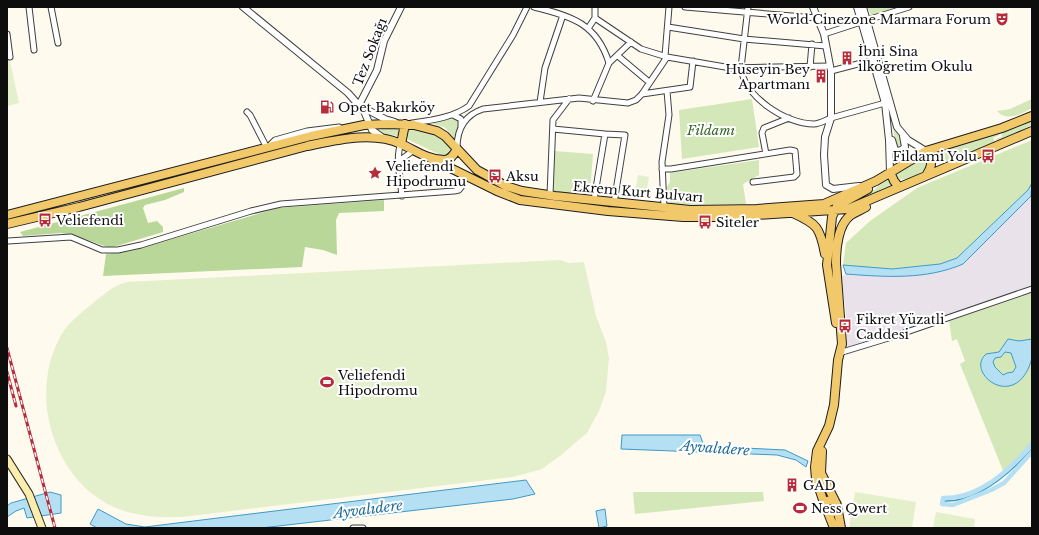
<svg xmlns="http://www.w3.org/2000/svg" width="1039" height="535" font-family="'Libre Baskerville',serif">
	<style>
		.industrial { fill: #eae2eb }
		.green { fill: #d4e7b9 }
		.forest { fill: #b9d799 }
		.pitch { fill: #e4efcb }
		.water { fill: #b5e0f3; stroke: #3f99c7; fill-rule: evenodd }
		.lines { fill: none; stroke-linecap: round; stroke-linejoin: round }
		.stream { stroke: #3f99c7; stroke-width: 1.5 }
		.canal { stroke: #b5e0f3; stroke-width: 4.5 }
		.minor-casing { stroke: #404040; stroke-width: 7 }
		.tertiary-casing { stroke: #404040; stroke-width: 8 }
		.secondary-casing { stroke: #2f2f2f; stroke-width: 9 }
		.primary-casing { stroke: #1e1e1e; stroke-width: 10 }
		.minor { stroke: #fff; stroke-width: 5 }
		.tertiary { stroke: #fff; stroke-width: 6 }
		.secondary { stroke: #fbedac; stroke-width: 7 }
		.primary { stroke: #f2c96a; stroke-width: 8 }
		.rail-casing { stroke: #b72c3b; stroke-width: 3 }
		.rail { stroke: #fff; stroke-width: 1.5; stroke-dasharray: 4.5; stroke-linecap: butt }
		.labels { text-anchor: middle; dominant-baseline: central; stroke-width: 4; stroke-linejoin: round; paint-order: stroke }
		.poi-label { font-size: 13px; fill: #0d0d0d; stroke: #fff; text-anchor: start }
		.street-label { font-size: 13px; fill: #0d0d0d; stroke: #fff }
		.park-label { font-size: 13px; font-style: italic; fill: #326220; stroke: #fff }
		.water-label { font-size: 14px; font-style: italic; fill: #1c6a99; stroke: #fff }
	</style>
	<rect width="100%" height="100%" fill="#fefaee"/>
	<path class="industrial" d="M1032,195V293L847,355L846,314L841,277L846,274L884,277L948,270L963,264Z"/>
	<path class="green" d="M867,7H901L871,15Z
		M752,99L759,147L682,159L679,110Z
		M1032,99V108C1022,114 1006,122 997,111L1010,109Z
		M888,103L903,147L897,149Z
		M457,118L460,122L456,139L444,127L425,122Z
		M1032,120V125L997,141L996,139L1002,137L1001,132Z
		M401,126L398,136L381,133L378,130Z
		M410,128L442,137L453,149V152L445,157L407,139L405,137L406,129Z
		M999,133V135L993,138L995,142L939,164L935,153Z
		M1032,140V183L1028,190L957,258L940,264L892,269L843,265L846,243L870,221L917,188Z
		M554,151L593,154L590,192L585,194L551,192Z
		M921,159L927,160L928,166C923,172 905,183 897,178V173Z
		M759,160V175L743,184L746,204L670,205L667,187L670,182V173Z
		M888,178L894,186L858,203L840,207L873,191Z
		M1032,293V444L1004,473L960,364L965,361L957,339L952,341L949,321Z
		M633,492H763L764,501L635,514Z"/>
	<path class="forest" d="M184,188V192L165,200L145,205L143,208L148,223L157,221L163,227V232L110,248L76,236L61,233L23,236L20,232Z
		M384,200V211L339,213L336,220L337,255L323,250L305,247L302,267L103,276L106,254L131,251L278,208Z"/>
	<path class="pitch" d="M10,61L19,103L7,106V62Z
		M638,175L649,177L646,195L635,193Z
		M560,260L569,263L584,262L596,316L606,342L609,358L606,391L600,409L587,433L561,455L542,469L513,477L182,517C151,518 120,515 95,496C46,459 30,381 65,329C71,321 79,315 87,308C100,298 111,286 127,282Z
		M855,492L916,502L912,528H849Z
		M936,512L975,519L974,528H933Z"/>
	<path class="water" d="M1032,183L1031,196L963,264C926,280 885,277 846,274L843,265L892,269L940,264L957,258L1028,190Z
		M1008,339L1019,341L1032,339C1032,345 1033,353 1032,358C1017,414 964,373 986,354L999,352ZM1005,352L1011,353L1016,367L1013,372L1007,373L1003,375L995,367L993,362L995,358L1001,357Z
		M622,435H700L704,446L785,450L808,461L806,467L796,460L777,455L621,449Z
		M526,480L535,494L513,499L261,528H97L90,524L98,509L126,524L145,527Z
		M50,492L61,495V513L27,518L24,508L16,511L7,517V506L11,503Z
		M605,509L607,526L599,528L596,511Z"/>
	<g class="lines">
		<path class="stream" d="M943,501C977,503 1011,472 1032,449"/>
		<path class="canal" d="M1032,444C1011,469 979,499 943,498L942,504L953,505L991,490L1004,483L1032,452"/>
		<g class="minor-casing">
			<path id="minor" d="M29,7L34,50
				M51,7L58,43
				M534,7C572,16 597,24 609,63
				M685,7L816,18
				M748,7L741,68C744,96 785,124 814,124C819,124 826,120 831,118C849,113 867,108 885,103
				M595,18L641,49L667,57L731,68L830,66
				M867,20L909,7
				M589,27L595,18V7
				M668,27L744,39L826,46
				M7,34L10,57
				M824,34L861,22
				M618,56L649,82
				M665,56L669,7
				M810,67L812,44
				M831,71L873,60
				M642,94L690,87L693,61
				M593,101L609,63L631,42
				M540,102L545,68L563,15
				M247,112L250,115L267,148L275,140L307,131L339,127
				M453,115L461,119V127
				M412,123C432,120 452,118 469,106L513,35L527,7
				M553,129L605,134L594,200
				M605,134L625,135L614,203
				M401,144C395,154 401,184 402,196
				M457,148C457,129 465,115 483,109L579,98L628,103L636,100L642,94L667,57
				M766,154L762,133L764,128L789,118
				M399,161L414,150
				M662,169H671L790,150L795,151L797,174L794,177L753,182
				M550,195L553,120L569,99
				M664,208L662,162L669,115L667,91
				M8,241L71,237L102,250H118L141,245L251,211L281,204L454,191L459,190L462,186V174
				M839,353L895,336L1032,289
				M353,528H363"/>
		</g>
		<g class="tertiary-casing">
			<path id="tertiary" d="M243,7L348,93L364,111L372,130L383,138
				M813,7L824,34L831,71V118L825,137L824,155L826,185L833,189L859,186
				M857,7L885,103L889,140L890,172
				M863,7L897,127L908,140L926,151
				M359,105L377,70L384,41L401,7
				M362,107L385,119L395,122
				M892,140L895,150L900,151L905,147L903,136"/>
		</g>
		<g class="secondary-casing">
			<path id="secondary" d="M7,459L29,494L42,528"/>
		</g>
		<g class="primary-casing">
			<path id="primary" d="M401,144L405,124
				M926,151C932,160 933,165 927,174
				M430,158L497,191L520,200L608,211L683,217H726L848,209L1032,131
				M890,172L894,181L899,187
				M793,213C817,224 820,227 825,254
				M7,215L311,136L364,125L387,124L414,125L437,131L445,136L477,170L506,186L522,191L555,196L690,210L757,209L824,204L876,181L926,151L1002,128L1032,116
				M7,224L79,207L307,146C337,140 373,131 401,144C415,150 428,160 444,160C451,160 454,154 457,149
				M836,323L827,265L832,217L837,206L868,189
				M822,451L821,473L835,501
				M825 506a6 6 0 1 1 12 0a6 6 0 1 1-12 0Z
				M825,506L816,479L815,467L817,451L829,426L834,405L838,360L842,344L836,263C836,249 838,224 851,215C856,212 861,210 866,207
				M837,506L841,528
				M827,510L834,528"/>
		</g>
		<use href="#minor" class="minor"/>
		<use href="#tertiary" class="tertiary"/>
		<use href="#secondary" class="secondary"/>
		<use href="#primary" class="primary"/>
		<g class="rail-casing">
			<path id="rail" d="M7,348L55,528
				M7,372L16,406"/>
		</g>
		<use href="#rail" class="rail"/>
	</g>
	<defs>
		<g id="theatre-bare" transform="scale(1.08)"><path d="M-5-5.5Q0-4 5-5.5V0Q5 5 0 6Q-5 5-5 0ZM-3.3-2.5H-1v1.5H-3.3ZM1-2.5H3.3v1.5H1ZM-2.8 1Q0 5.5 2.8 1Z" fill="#b72c3b" stroke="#fff" stroke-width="2.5" paint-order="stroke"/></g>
		<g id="building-bare" transform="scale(1.08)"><path d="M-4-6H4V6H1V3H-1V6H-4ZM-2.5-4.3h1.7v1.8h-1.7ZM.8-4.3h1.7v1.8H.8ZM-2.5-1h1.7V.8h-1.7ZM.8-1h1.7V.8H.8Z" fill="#b72c3b" stroke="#fff" stroke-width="2.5" paint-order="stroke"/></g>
		<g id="fuel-bare" transform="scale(1.08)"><path d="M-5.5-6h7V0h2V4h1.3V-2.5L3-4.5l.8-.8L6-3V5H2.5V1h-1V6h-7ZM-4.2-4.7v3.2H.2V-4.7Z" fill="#b72c3b" stroke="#fff" stroke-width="2.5" paint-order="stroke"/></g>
		<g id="bus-bare" transform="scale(1.08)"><path d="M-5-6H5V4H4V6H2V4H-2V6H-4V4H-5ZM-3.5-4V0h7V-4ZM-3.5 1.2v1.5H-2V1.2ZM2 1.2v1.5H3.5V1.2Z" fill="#b72c3b" stroke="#fff" stroke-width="2.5" paint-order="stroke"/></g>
		<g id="sight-bare" transform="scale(1.08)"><path d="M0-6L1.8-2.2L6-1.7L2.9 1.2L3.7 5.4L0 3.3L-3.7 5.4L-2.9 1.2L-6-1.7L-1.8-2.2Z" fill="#b72c3b" stroke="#fff" stroke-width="2.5" paint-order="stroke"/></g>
		<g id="stadium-bare" transform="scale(1.08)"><path d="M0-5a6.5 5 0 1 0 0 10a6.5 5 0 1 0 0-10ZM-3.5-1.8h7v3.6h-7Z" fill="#b72c3b" stroke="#fff" stroke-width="2.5" paint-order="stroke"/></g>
	</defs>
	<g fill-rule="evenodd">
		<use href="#theatre-bare" x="1002" y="19"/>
		<use href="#building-bare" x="847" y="58"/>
		<use href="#building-bare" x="821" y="76"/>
		<use href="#fuel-bare" x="327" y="107"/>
		<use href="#bus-bare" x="988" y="156"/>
		<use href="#sight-bare" x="375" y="173"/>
		<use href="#bus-bare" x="495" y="176"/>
		<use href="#bus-bare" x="45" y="220"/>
		<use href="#bus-bare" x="705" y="222"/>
		<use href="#bus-bare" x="845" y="326"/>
		<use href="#stadium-bare" x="327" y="382"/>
		<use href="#building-bare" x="792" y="485"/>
		<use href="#stadium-bare" x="800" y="508"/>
	</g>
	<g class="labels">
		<g class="poi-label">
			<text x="991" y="19" text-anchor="end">World Cinezone Marmara Forum</text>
			<text x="858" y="51">İbni Sina<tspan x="858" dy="15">ilköğretim Okulu</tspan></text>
			<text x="810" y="69" text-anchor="end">Hüseyin Bey<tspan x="810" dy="15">Apartmanı</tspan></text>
			<text x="338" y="107">Opet Bakırköy</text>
			<text x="977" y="156" text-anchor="end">Fildami Yolu</text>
			<text x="386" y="166">Veliefendi<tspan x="386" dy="15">Hipodrumu</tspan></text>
			<text x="506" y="176">Aksu</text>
			<text x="56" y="220">Veliefendi</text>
			<text x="716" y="222">Siteler</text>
			<text x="856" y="319">Fikret Yüzatli<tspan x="856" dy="15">Caddesi</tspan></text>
			<text x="338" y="375">Veliefendi<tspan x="338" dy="15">Hipodromu</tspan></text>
			<text x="803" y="485">GAD</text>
			<text x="811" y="508">Ness Qwert</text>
		</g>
		<g class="street-label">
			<text transform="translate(370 52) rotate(-69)">Tez Sokağı</text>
			<text transform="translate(638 192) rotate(5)">Ekrem Kurt Bulvarı</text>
		</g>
		<g class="park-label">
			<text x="711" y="130">Fildamı</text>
		</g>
		<g class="water-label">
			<text transform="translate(715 448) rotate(4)">Ayvalıdere</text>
			<text transform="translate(368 509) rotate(-7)">Ayvalıdere</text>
		</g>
	</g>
	<rect width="1039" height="535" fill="none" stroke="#0d0d0d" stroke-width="16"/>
</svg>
